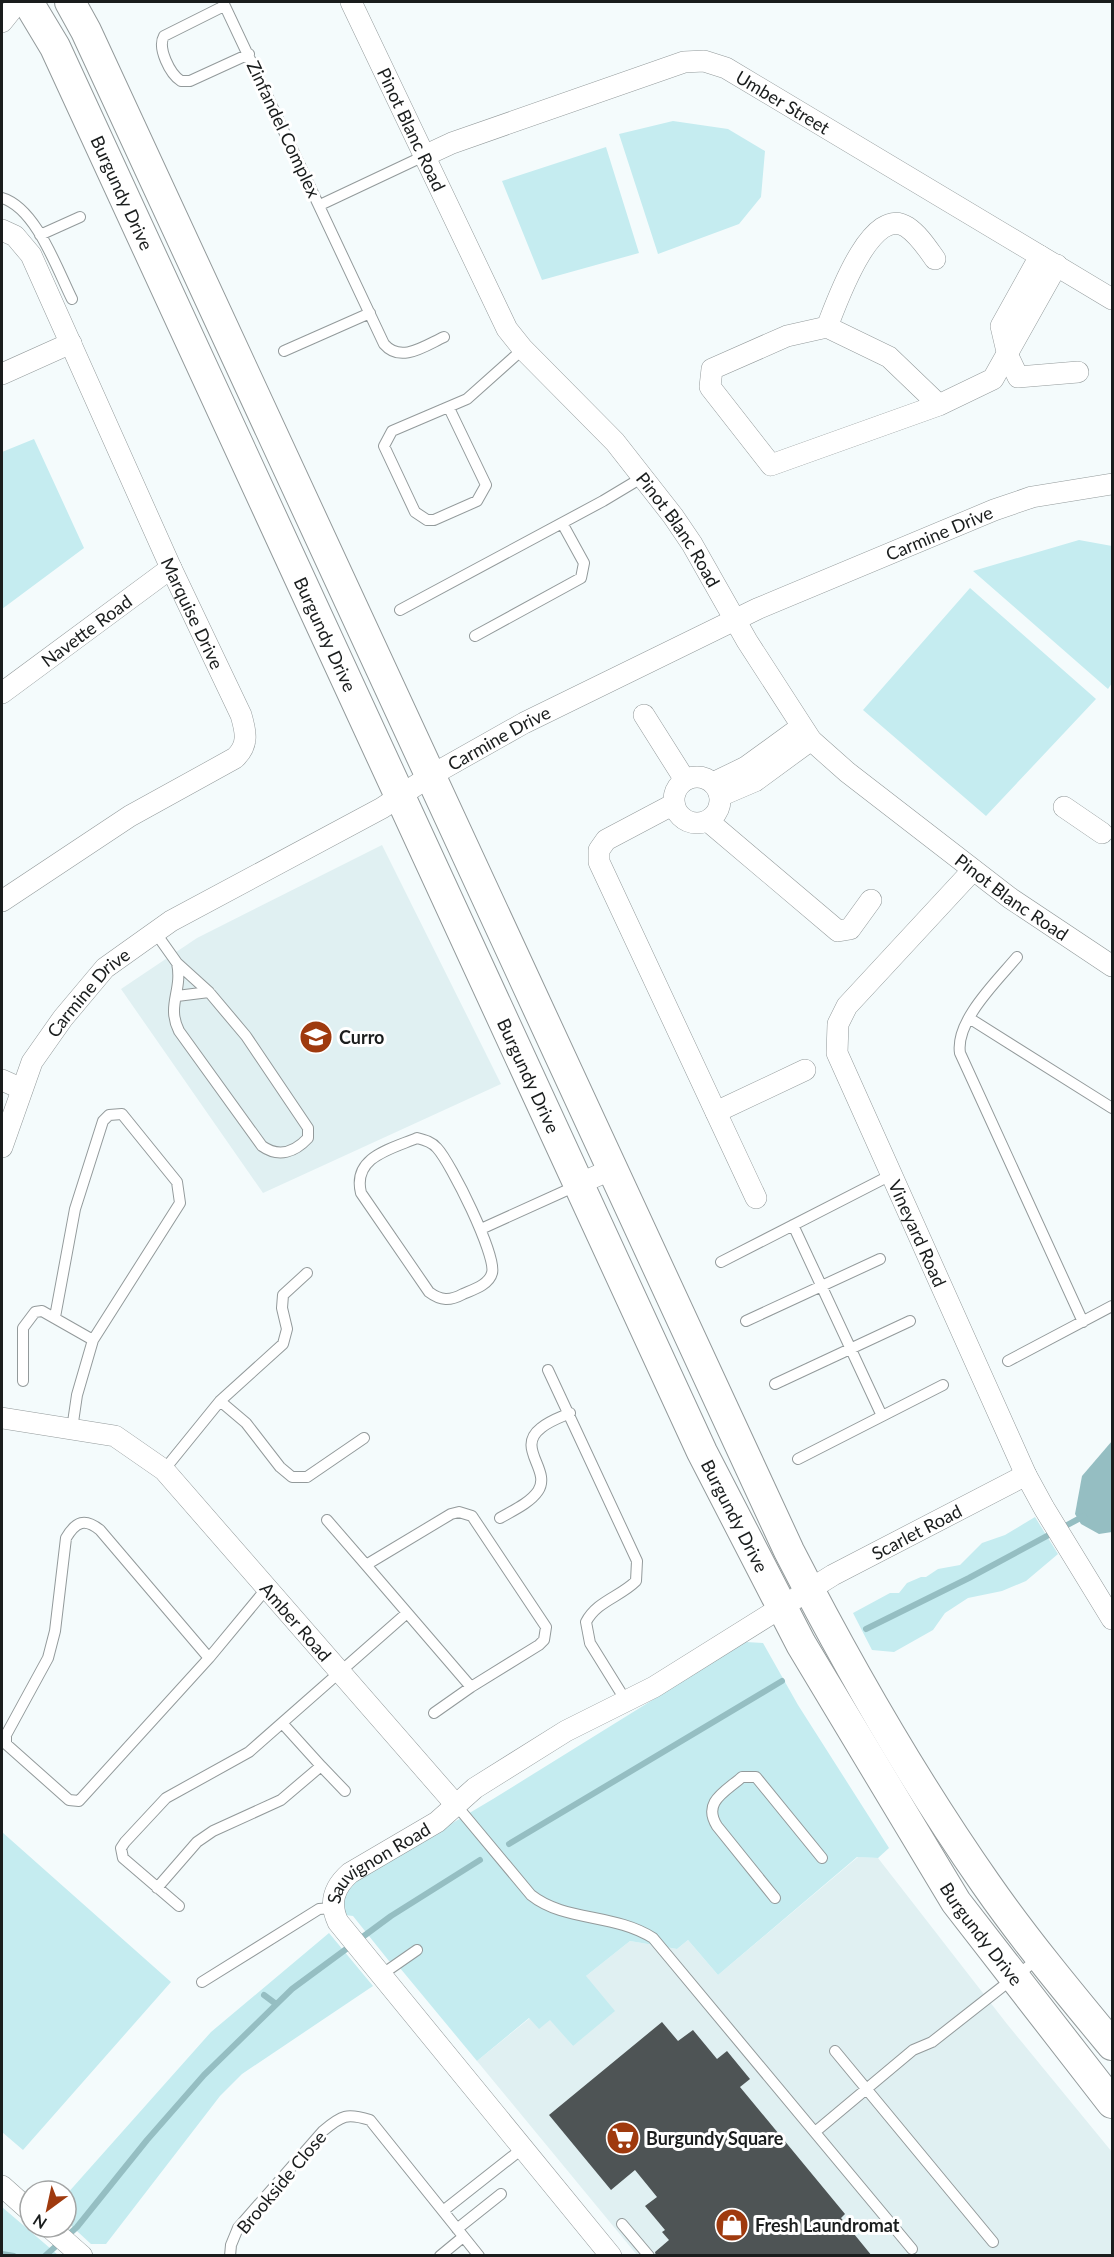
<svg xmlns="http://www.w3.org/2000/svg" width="1114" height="2257" font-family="Lato,sans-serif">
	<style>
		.built { fill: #e0f0f2 }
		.green { fill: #c5ecf0 }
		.water { fill: #95bec2 }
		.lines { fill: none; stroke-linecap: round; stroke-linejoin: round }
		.stream { stroke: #95bec2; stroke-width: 6 }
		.building { fill: #4e5455 }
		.service-casing { stroke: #939a9b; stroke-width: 12 }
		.minor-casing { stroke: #939a9b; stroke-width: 22 }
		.secondary-casing { stroke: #939a9b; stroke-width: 32 }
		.service { stroke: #fff; stroke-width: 10 }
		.minor { stroke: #fff; stroke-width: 21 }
		.secondary { stroke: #fff; stroke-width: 30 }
		.labels { text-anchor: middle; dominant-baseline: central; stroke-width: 6; stroke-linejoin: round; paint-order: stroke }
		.street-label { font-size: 18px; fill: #1a1d1d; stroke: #fff }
		.poi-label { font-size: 18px; font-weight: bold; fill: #1a1d1d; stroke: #fff; text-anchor: start }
	</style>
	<rect width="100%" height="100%" fill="#f4fbfc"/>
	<path class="built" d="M382,845L501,1084L263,1193L121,989L197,938Z
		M858,1857L878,1858L1007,2024L1112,2152V2255H637L477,2061L530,2018L550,2019L573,2046L586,1976L630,1941L677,1949L688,1940L718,1975Z"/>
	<path class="green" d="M673,121L728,129L765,151L761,197L739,224L658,254L619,134Z
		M606,147L639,253L542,280L502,181Z
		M34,439L84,548L2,609V452Z
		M1079,540L1112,546V683L1108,689L973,571Z
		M970,588L1096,699L986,816L863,710Z
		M1035,1517L1058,1554L1026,1581L1002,1591L968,1598L945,1613L933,1630L894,1652L872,1650L853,1613L890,1593H899L907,1583L921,1577H926L938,1569L960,1565L982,1543L1005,1535Z
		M746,1642L763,1643L798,1705L889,1848L878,1858L857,1857L718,1975L688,1940L677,1949L630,1941L586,1976L615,2011L573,2046L550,2020L539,2029L529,2018L477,2061L400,1968L389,1961L353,1916L345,1915L343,1896L353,1882L493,1799Z
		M2,1832L171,1982L23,2150L2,2132Z
		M329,1933L373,1986L242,2074L220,2096L106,2244H91L66,2221V2195L211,2032Z
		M2,2207L58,2255H2Z"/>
	<path class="water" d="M1112,1441V1532L1099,1534L1081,1524L1075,1514L1082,1476Z"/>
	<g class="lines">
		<path class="stream" d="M866,1629L969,1578L1084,1516
			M509,1844L782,1681
			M264,1995L276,2004
			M2,2254L14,2256
			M45,2256L77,2227L147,2140L204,2075L292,1989L391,1916L480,1860"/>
	</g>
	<path class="building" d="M662,2022L678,2041L693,2030L717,2059L727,2051L750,2079L740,2087L845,2214L841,2218L872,2256H656L655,2252L669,2240L662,2232L665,2230L645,2206L657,2197L635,2170L611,2190L549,2115Z"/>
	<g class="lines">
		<g class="service-casing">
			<path id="service" d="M223,2L384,344C401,364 426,345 444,337
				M224,6L164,36C157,48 170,74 181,81H190L249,54
				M2,198C36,208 57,269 72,299
				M320,205L424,156
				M40,235L80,217
				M284,351L370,313
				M449,408L486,485L477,501L434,520H427L415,512L384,446L392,431L467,399L523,349
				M400,610L603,501L643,477
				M475,636L581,578L584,563L562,523
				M155,932L177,963L209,992L246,1036L308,1128V1138C295,1152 279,1158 262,1146L179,1031C166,1005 183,991 177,963
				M1017,957C997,981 955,1021 960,1053L1083,1322
				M177,996L209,992
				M969,1018L1112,1108
				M417,1138C425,1140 432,1142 437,1148C451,1163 497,1256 492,1273C489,1285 472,1290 463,1294C450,1301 441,1301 429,1292L361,1193C352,1157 391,1149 417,1138Z
				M793,1225L882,1416
				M481,1229L576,1186
				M721,1262L891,1175
				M55,1317L75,1209L103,1121L109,1115L122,1114L177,1182L180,1203L93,1340L77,1395L72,1429
				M746,1321L880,1259
				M1008,1361L1112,1306
				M548,1370L637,1561L636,1581C620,1597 597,1601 586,1622L590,1643L626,1701
				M23,1381V1328L35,1312L42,1311L93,1340
				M775,1384L910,1321
				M220,1401L246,1423L280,1467L292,1477H307L364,1438
				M798,1459L943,1385
				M164,1470L220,1401L283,1344L287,1329L282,1308L283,1295L307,1273
				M459,1512L472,1516L546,1627L544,1640L539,1645L471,1687L366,1565L451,1514Z
				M500,1518C512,1511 530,1503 538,1491C552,1470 515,1448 541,1428C549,1421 561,1417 570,1413
				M327,1520L366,1565
				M209,1658L100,1530C85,1518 76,1521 66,1538L55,1631L48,1658L6,1735V1744L69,1800L79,1801L209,1658L267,1588
				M434,1713L471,1687
				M283,1724L321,1766
				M456,1805L531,1895C565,1922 614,1913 653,1938L912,2249
				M157,1888L197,1842L213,1831L281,1800L321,1766L345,1791
				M775,1898L717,1826C702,1802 725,1792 742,1777H756L822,1858
				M179,1906L123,1858L121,1848L125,1842L166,1798L249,1752L407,1613
				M381,1975L417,1950
				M202,1982L319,1909L333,1908
				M835,2051L993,2242
				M815,2132L913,2050L932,2042L1039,1958
				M443,2211L523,2148
				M622,2224L649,2256
				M457,2229L501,2194
				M230,2256L231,2245L238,2228L323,2131C342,2115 347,2113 370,2120L479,2256
				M440,2256L463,2237"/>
		</g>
		<g class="minor-casing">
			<g id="minor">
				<path id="s1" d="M351,2L507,329L523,349L615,442L673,516L692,544L747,641L811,740L847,772L1010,898L1112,966"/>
				<path d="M2,22L18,2"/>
				<path id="s2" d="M424,156L452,143L684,62L704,61L726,68L1112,299"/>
				<path id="s3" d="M2,230L15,236L31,255L171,568L241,715C246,732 249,745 235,758L130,816L2,901"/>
				<path d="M1040,256L1001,326L1008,356L1018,377L1078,372"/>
				<path d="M827,327C836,304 871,203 907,227C919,235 927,248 935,259"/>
				<path d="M2,374L71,343"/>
				<path d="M939,405L889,357L827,327L787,336L712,369L710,387L771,465L939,405L993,379L1057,265"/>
				<path id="s4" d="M2,693L171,568"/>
				<path d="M644,715L685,780"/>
				<circle cx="697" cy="800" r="23"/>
				<path d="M713,783L746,767L801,727"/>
				<path d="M720,796L755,781L811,740"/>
				<path d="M674,804L606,840L599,850V862L756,1198"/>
				<path d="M1064,807L1102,833"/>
				<path d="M708,821L838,931L850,929L871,900"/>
				<path id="s5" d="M973,870L847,1006L838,1024L837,1053L1026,1475L1044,1508L1112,1619"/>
				<path d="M2,1080L22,1089"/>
				<path d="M716,1112L805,1070"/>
				<path id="s6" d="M2,1147L32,1062L63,1018L105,968L171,921L382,808L430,776L524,723L757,609L994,510L1032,497L1112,484"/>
				<path d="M579,1184L612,1169"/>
				<path id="s7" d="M2,1418L115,1436L164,1470L456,1805"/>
				<path d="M2,2186L30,2211"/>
				<path d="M49,2227L82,2256"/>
				<path id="s8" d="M611,2256L338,1922C329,1903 334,1887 350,1873L437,1822L475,1788L566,1731L654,1687L833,1575L1026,1475"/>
			</g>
		</g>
		<g class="secondary-casing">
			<g id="secondary">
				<path id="s9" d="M28,2L55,47L702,1452L801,1644L956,1902L1112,2103"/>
				<path d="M70,2L86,31L789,1551C848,1666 912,1778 986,1884C1025,1940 1069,1993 1112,2045"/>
			</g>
		</g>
		<use href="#service" class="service"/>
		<use href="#minor" class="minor"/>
		<use href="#secondary" class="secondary"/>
	</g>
	<defs>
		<g id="school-disc" transform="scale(1.725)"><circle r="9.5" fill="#9f3a0e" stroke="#fff"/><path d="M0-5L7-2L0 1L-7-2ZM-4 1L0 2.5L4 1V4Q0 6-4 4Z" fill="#fff"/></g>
		<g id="supermarket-disc" transform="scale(1.725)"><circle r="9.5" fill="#9f3a0e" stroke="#fff"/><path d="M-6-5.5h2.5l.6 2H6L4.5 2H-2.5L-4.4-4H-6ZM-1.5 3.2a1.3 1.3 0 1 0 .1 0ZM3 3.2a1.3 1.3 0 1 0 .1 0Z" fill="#fff"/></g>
		<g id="shop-disc" transform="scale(1.725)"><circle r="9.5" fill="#9f3a0e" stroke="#fff"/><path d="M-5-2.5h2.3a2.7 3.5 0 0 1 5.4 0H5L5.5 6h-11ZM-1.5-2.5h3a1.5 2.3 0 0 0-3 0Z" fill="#fff"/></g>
	</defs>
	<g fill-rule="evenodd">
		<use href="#school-disc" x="316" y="1037"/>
		<use href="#supermarket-disc" x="623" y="2138"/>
		<use href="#shop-disc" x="732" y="2225"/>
	</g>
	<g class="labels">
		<g class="street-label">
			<text stroke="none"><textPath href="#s2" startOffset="386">Umber Street</textPath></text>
			<text transform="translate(284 129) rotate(65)">Zinfandel Complex</text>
			<text stroke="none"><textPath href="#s1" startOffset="141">Pinot Blanc Road</textPath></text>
			<text stroke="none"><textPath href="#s9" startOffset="213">Burgundy Drive</textPath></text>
			<text stroke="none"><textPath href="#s1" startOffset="627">Pinot Blanc Road</textPath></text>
			<text stroke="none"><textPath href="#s6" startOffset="1152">Carmine Drive</textPath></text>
			<text stroke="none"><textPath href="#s3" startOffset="432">Marquise Drive</textPath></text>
			<text stroke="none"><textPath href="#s4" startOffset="105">Navette Road</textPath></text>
			<text stroke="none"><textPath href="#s9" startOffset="699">Burgundy Drive</textPath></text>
			<text stroke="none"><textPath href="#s6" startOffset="666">Carmine Drive</textPath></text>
			<text stroke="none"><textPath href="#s1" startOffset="1131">Pinot Blanc Road</textPath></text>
			<text stroke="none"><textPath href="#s6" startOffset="180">Carmine Drive</textPath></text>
			<text stroke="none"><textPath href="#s9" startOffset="1185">Burgundy Drive</textPath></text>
			<text stroke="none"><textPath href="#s5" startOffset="432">Vineyard Road</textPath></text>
			<text stroke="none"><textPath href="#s9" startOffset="1671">Burgundy Drive</textPath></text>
			<text stroke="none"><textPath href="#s8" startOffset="1149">Scarlet Road</textPath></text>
			<text stroke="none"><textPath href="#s7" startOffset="375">Amber Road</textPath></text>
			<text stroke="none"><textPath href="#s8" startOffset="514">Sauvignon Road</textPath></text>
			<text stroke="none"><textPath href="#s9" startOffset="2157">Burgundy Drive</textPath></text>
			<text transform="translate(281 2182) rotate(-50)">Brookside Close</text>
		</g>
		<g class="poi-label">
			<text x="339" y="1037">Curro</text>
			<text x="646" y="2138">Burgundy Square</text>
			<text x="755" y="2225">Fresh Laundromat</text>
		</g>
	</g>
	<rect width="1114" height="2257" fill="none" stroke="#1a1d1d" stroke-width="6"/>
	<g transform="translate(48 2209) rotate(213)"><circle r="28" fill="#ffffff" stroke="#a3a5a5" stroke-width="1.5"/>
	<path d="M0-4.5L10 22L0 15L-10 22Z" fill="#9f3a0e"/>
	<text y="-9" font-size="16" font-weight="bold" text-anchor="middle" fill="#1a1d1d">N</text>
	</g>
</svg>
